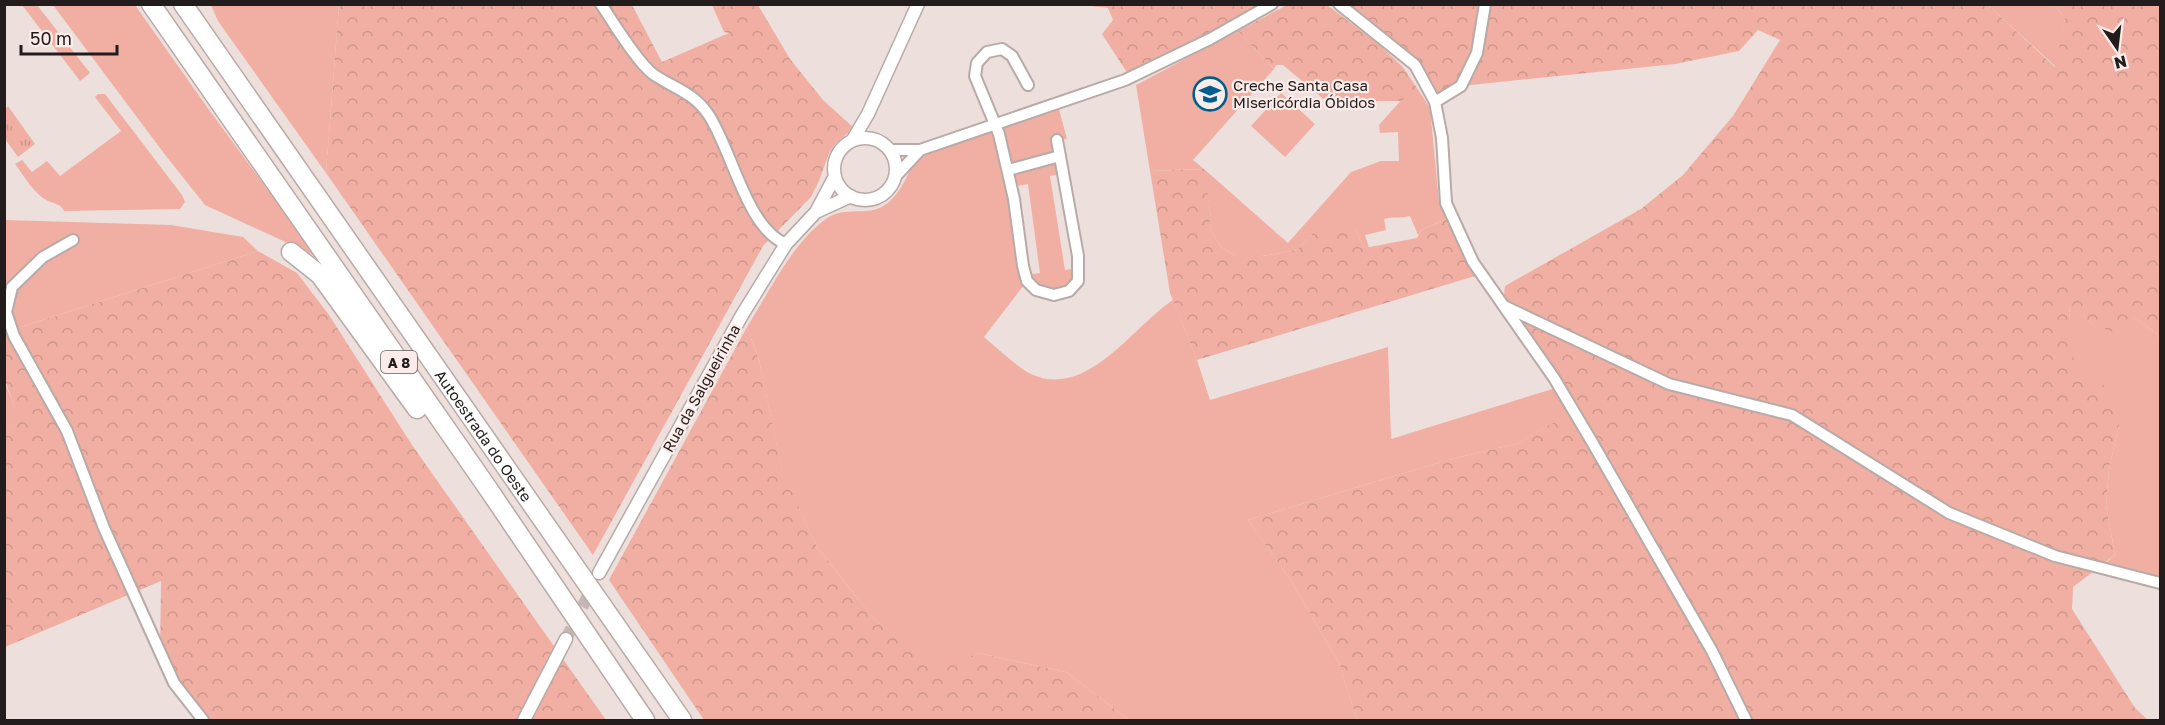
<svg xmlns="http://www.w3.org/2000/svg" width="2165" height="725" font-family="'Golos Text',sans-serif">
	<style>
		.grass { fill: #f0afa2; fill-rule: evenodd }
		.forest { fill: url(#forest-crowns) }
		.park { fill: url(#park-tufts) }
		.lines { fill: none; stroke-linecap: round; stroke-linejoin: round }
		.tertiary-tunnel { stroke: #c4b8b6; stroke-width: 12; stroke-dasharray: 12 6; stroke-linecap: butt }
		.minor-casing { stroke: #b8aaa7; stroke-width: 14 }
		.tertiary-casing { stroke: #b8aaa7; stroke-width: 15 }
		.motorway-casing { stroke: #b8aaa7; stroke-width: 21 }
		.minor { stroke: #fff; stroke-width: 10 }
		.tertiary { stroke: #fff; stroke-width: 12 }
		.motorway { stroke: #fff; stroke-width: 18 }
		.labels { text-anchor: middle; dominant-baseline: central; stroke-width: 4.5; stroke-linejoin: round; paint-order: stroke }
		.shield { fill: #fbece9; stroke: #635b5a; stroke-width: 1.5 }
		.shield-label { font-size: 14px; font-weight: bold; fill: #221d1c }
		.poi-label { font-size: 15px; fill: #221d1c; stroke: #fbece9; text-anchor: start }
		.street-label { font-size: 15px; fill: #221d1c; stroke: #fbece9 }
	</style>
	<defs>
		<pattern id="forest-crowns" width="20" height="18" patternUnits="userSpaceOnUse" patternTransform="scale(1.5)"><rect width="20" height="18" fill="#f0afa2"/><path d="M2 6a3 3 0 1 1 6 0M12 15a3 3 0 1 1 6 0" fill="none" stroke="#ce968b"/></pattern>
		<pattern id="park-tufts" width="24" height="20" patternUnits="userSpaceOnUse" patternTransform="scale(1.5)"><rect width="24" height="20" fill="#f0afa2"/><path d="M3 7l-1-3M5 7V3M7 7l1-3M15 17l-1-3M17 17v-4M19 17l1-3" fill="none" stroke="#ce968b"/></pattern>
	</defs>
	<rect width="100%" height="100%" fill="#eddfdc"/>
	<path class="grass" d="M22,5H37L90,73L80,81Z
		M53,5H135L207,107L316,256L205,205L166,156Z
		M211,5H339L326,173L218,21Z
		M1988,5H2054L2065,18L2056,67Z
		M1238,31L1274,69L1193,160L1204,169L1288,243L1351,172L1381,161H1399L1398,132L1380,133L1379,125L1405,96L1417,88L1430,108L1439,202L1446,219L1421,230L1418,235L1410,216C1401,219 1393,216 1384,219L1386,230L1365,235L1369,248H1364L1356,230L1314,232L1297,250L1262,256H1236L1221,247L1210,229L1211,217L1203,169L1150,171L1136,85Z
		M1281,93L1315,124L1285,157L1251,126Z
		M98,94H105L182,195L185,202L180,209L64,211C61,204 55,204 48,201C33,193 25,177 15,164L22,160L32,172L47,161L60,176L121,131L95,97Z
		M1057,102L1067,139L1058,140L1063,174L1050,176L1065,270L1078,268V281L1054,295L1027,281L984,337C997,348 1017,367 1031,374C1087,400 1132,327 1173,300L1197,360L1210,400L1388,347L1391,439L1559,387L1574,411L1519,443L1444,461L1248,520L1291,581L1339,663L1357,720H1129L1066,672L978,653L937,671L874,619L817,547L782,471L759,360L747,327C768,294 790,247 822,222C837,210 846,212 865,211C897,211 907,174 920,150ZM1028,184L1040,273L1027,275L1012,187Z
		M5,220L171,225L243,237L258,251L5,332Z
		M2069,305L2093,324L2133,317L2157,334L2160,339V583L2101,567L2115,555L2106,505L2109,469L2119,425C2107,411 2092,398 2082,383C2067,361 2071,329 2069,305Z
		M4,381L21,421L5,428H4Z"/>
	<path class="forest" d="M1289,4L1327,5L1377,43L1402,66L1417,88L1401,101H1326L1283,65H1276L1274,69L1238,31Z
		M339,5H632L662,62L729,33L724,32L712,5H758L790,59L823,100L854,128L836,143L829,153L819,181L811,197L763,246L593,555L326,173Z
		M1083,5H1272L1130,77L1102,34L1113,20L1108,8Z
		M1339,5H1988L2055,67L2065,18L2054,5H2160V339L2157,334L2133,317L2113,332L2093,324L2069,306C2071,332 2070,358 2081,382L2098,380L2108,390L2119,425L2109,469L2106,505L2115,555L2073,587L2072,609L2135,708L2148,720H1357L1339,663L1291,581L1248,520L1444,461L1519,443L1573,411L1503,305L1505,286L1641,209L1683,175L1733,116L1780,40L1758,30L1739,51L1675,64L1461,86L1435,102L1415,65Z
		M1204,169L1211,217L1210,229L1221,247L1236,256H1262L1297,250L1314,232L1345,220L1356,230L1364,248L1417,238L1421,230L1446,219L1475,276L1197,360L1170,293L1150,171Z
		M258,251L297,273L329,315L412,445L606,720H209L160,661L161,581L5,647V428L20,421L5,381V332Z
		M747,327L759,360L782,470L817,547L874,619L937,670L978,653L1066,672L1129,720H704L609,580Z"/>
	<path class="park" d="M8,106L35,144L18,157L5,139V109Z"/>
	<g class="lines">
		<path class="tertiary-tunnel" d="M566,639L594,584"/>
		<g class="minor-casing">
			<path id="minor" d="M601,4C613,22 637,62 653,74C673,88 693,92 708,114C732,149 746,228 786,244
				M1339,4L1415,65L1435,102L1442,138L1446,203L1473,262L1554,378L1592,442L1712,651L1746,720
				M1028,85L1012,56L1002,49L987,52L977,63L975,76L999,134L1014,199L1023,266L1027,281L1036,290L1054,295L1069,291L1078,281V256L1057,140
				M1435,102L1461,86L1477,53L1485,4
				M889,150H920L1125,80L1210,39L1272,4
				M1008,170L1060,156
				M895,177L920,150
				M73,240L43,257L12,287L6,312L14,336L67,431L104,528L174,683L203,720
				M1504,306L1669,384L1792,415L1949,513L2055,556L2160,583"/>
		</g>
		<g class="tertiary-casing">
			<path id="tertiary" d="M834 169a31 31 0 1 1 62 0a31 31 0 1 1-62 0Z
				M852,141L868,114L918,4
				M816,212L851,196
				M599,573L742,315L786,244L816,212L835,176
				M524,720L566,639"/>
		</g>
		<g class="motorway-casing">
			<g id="motorway">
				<path d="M151,4L487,487L645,720"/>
				<path id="s1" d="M183,4L682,720"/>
				<path d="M291,252L320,275L417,409"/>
			</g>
		</g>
		<use href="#minor" class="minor"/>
		<use href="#tertiary" class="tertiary"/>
		<use href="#motorway" class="motorway"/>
	</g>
	<defs>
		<g id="school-ring" transform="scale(1.725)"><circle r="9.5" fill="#fbece9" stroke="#005e8f" stroke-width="1.5"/><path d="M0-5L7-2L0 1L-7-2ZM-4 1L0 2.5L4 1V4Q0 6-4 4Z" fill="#005e8f"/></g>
	</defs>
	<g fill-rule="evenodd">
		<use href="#school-ring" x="1210" y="94"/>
	</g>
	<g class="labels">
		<rect class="shield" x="381" y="351" width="36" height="22" rx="4.5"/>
		<g class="shield-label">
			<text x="399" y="362">A 8</text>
		</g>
		<g class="poi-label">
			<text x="1233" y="85">Creche Santa Casa<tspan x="1233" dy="17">Misericórdia Óbidos</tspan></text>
		</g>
		<g class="street-label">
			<text transform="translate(701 388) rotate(-61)">Rua da Salgueirinha</text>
			<text stroke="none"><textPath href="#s1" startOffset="526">Autoestrada do Oeste</textPath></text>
		</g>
	</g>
	<rect width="2165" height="725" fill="none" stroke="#221d1c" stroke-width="12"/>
	<g transform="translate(2117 48) rotate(166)" stroke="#fbece9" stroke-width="4.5" paint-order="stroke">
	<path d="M0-4.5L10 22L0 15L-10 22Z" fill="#221d1c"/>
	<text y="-9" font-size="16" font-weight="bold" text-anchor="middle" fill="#221d1c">N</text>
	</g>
	<path d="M21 45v9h96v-9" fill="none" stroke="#221d1c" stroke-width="3"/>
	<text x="30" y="45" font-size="18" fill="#221d1c" stroke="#fbece9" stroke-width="4.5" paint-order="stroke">50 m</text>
</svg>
